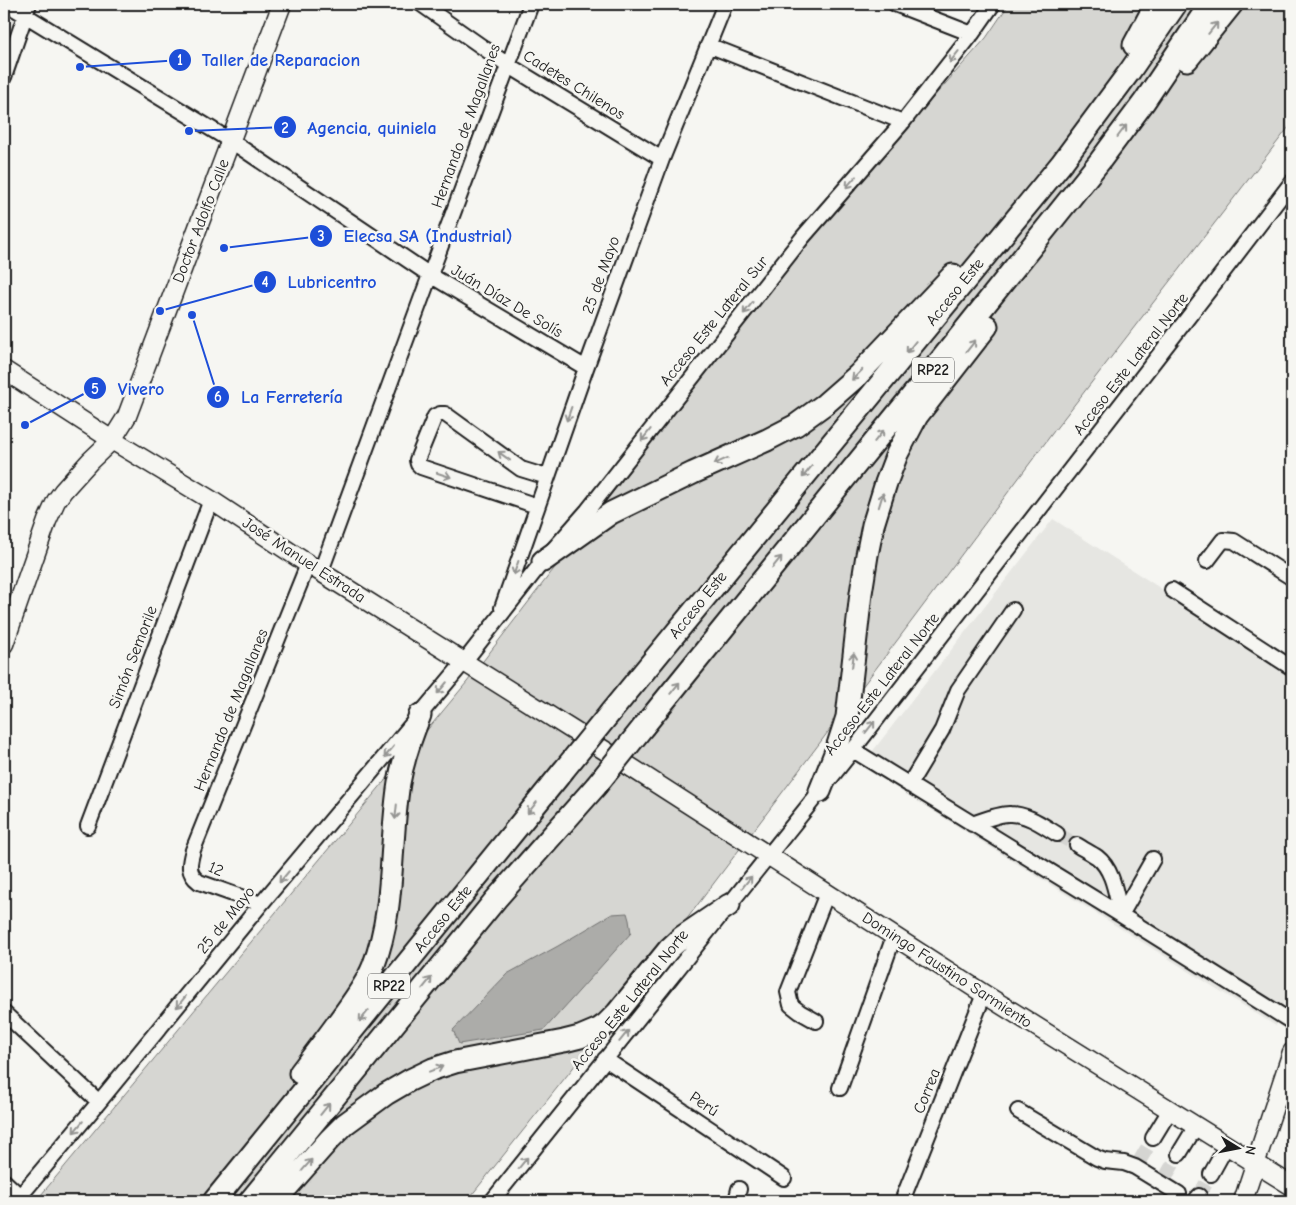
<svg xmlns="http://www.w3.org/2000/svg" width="1296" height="1205" font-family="'Comic Neue',sans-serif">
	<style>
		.built { fill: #e6e6e2 }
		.green { fill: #d6d6d2; stroke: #797977 }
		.water { fill: #acaca9; stroke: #727271 }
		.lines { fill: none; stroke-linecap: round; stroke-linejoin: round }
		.minor-tunnel { stroke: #d5d5d2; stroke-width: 14; stroke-dasharray: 14 7; stroke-linecap: butt }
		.minor-casing { stroke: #1c1c1c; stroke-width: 18 }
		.major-casing { stroke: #1c1c1c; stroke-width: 21 }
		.highway-casing { stroke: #1c1c1c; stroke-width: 25 }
		.minor { stroke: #f6f6f2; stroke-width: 14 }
		.major { stroke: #f6f6f2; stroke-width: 18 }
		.highway { stroke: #f6f6f2; stroke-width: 21 }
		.highway-bridge-casing { stroke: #1c1c1c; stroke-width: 25; stroke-linecap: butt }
		.highway-bridge { stroke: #f6f6f2; stroke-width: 21 }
		.oneway { stroke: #949492 }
		.labels { text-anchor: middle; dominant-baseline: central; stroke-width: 5; stroke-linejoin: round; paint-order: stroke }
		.shield { fill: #f6f6f2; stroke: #5d5d5c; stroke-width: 1 }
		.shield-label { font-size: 15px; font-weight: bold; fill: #1c1c1c }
		.street-label { font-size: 16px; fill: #1c1c1c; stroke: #f6f6f2 }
		.leader { fill: none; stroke: #1d4ed8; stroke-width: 2 }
		.callout-dot { fill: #1d4ed8; stroke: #f6f6f2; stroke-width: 2 }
		.mark-label { font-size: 15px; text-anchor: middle; font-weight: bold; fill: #fff }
		.callout-label { font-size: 18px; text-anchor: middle; font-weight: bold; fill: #1d4ed8; stroke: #f6f6f2; stroke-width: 5; stroke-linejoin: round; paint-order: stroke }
	</style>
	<rect width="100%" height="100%" fill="#f6f6f2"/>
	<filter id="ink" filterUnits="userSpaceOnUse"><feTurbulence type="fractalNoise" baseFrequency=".02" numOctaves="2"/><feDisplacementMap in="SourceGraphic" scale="10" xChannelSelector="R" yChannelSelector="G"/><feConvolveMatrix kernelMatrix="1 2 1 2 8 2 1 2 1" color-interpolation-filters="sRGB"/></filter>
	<g filter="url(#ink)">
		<path class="built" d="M1053,519L1292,673V980L1276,1026L863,767L872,752Z"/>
		<path class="green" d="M1009,4H1292V123L1054,431L905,630L600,1034L467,1201H36L467,682L808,238L986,38Z"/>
		<path class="water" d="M627,913L629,920L631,933L544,1030L459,1044L453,1030L507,974L558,946L612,914Z"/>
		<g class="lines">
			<path class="minor-tunnel" d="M1057,834L1077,845
				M1140,1160L1153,1138
				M1166,1176L1179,1154
				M1199,1196L1211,1174"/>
			<g class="minor-casing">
				<path id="minor" d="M7,4L231,141L430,275L586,368
					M421,4L508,65L662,159
					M895,4L972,34
					M708,45L903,122
					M4,77L29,4
					M537,506L421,467L418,464L417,460L435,416L440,414H445L521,469L547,477
					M1207,561L1223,540L1234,541L1292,578
					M321,571L430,275L531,4
					M1172,590L1292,668
					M502,608L586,368L662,159L725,4
					M853,750L1121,915L1292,1022
					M909,785L942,730L958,690L1013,610
					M972,824C981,821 1001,813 1010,814C1028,814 1042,825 1057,834
					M88,826L211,500
					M1077,845C1083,849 1091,853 1097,857C1114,870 1116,896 1121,915
					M261,904L199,882C187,873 189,864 193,850L308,564
					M1121,915L1153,859
					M4,1013L99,1102
					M816,1021L800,1012L791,1005L788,992L827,893
					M605,1059L784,1178
					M840,1088L894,936
					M1018,1111L1097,1158L1105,1161L1124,1163L1135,1167L1179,1194
					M1153,1138L1170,1110
					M1179,1154L1196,1126
					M1211,1174L1227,1145
					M4,1181L20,1196
					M16,1201L99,1102L261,904L464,662L543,561L587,511L803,237L903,122L972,34L993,4
					M492,1201L853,750L1207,293L1292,182
					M736,1201L739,1189
					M902,1201L984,994
					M1195,1201L1199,1196"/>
			</g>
			<g class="major-casing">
				<path id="major" d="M4,370L112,440L211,500L308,564L604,750L984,994L1292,1186
					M4,644L47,521L56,501L63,491L90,461L112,440L127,416L282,4
					M1243,1201L1292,1052"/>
			</g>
			<g class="highway-casing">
				<path id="highway" d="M1134,45L1156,4
					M1187,60L1232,4
					M543,561L611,513L693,473L767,440L796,425L825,404L857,376L953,275
					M610,713L1061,164L1130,71L1176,4
					M644,726L932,371L1100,161L1144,102L1210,4
					M820,791L836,751L847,717L861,593L867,555L873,525L886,483L897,454L917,416L987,326
					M300,1073C313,1056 326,1039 339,1021C351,1004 365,987 373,967C396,908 389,845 399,783C403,760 411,737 420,715
					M214,1201L563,771
					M250,1201L496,899L596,786
					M275,1201L329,1140L345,1124L386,1094L410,1080L433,1069L455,1062L564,1041L580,1037L599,1029L606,1024L617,1013L669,949L682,937L729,905"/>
			</g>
			<use href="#minor" class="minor"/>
			<use href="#major" class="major"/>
			<use href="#highway" class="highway"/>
			<g class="highway-bridge-casing">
				<path id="highway-bridge" d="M563,771L610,713
					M596,786L644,726"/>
			</g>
			<use href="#highway-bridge" class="highway-bridge"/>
		</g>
		<defs><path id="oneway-shaft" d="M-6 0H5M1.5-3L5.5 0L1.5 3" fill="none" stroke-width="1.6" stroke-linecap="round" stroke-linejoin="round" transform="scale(1.25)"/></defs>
		<g class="oneway">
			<use href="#oneway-shaft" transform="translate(1213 28) rotate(-51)"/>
			<use href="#oneway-shaft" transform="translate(954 57) rotate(128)"/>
			<use href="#oneway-shaft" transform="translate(1122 131) rotate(-53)"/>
			<use href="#oneway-shaft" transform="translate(851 182) rotate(131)"/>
			<use href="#oneway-shaft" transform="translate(748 308) rotate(128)"/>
			<use href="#oneway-shaft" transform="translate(971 346) rotate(-52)"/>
			<use href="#oneway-shaft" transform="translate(911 347) rotate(129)"/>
			<use href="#oneway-shaft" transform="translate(857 375) rotate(135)"/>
			<use href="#oneway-shaft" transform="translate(569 414) rotate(109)"/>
			<use href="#oneway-shaft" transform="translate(646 435) rotate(128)"/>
			<use href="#oneway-shaft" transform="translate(879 436) rotate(-51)"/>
			<use href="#oneway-shaft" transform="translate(504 456) rotate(-144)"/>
			<use href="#oneway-shaft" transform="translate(721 461) rotate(156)"/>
			<use href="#oneway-shaft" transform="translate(807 472) rotate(129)"/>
			<use href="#oneway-shaft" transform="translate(444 475) rotate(18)"/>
			<use href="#oneway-shaft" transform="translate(881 500) rotate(-73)"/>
			<use href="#oneway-shaft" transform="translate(777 562) rotate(-51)"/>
			<use href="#oneway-shaft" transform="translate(516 568) rotate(109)"/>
			<use href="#oneway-shaft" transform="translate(853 660) rotate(-83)"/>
			<use href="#oneway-shaft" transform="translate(442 688) rotate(130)"/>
			<use href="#oneway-shaft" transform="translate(675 688) rotate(-51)"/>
			<use href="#oneway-shaft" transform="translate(870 727) rotate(-52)"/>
			<use href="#oneway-shaft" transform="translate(389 752) rotate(130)"/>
			<use href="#oneway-shaft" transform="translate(532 808) rotate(129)"/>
			<use href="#oneway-shaft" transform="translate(396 812) rotate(96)"/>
			<use href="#oneway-shaft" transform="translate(284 877) rotate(130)"/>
			<use href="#oneway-shaft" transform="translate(747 882) rotate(-51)"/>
			<use href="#oneway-shaft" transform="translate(427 983) rotate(-51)"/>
			<use href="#oneway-shaft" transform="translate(181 1002) rotate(129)"/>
			<use href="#oneway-shaft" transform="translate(364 1016) rotate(129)"/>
			<use href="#oneway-shaft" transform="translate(624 1036) rotate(-51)"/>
			<use href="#oneway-shaft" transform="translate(436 1069) rotate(-21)"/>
			<use href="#oneway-shaft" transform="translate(325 1109) rotate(-51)"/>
			<use href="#oneway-shaft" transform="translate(78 1127) rotate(130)"/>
			<use href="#oneway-shaft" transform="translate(523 1163) rotate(-51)"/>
			<use href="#oneway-shaft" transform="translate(307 1165) rotate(-49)"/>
		</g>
	</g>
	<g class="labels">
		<g class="shield">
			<rect x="912" y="357.5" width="42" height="25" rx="4"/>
			<rect x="368" y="973.5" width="42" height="25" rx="4"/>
		</g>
		<g class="shield-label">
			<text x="933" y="370">RP22</text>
			<text x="389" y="986">RP22</text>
		</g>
		<g class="street-label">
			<text transform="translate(574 85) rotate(32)">Cadetes Chilenos</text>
			<text transform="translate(466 126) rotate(-70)">Hernando de Magallanes</text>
			<text transform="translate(201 221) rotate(-69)">Doctor Adolfo Calle</text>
			<text transform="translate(601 275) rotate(-70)">25 de Mayo</text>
			<text transform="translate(955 292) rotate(-51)">Acceso Este</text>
			<text transform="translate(507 301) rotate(31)">Juán Díaz De Solís</text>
			<text transform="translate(714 321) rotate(-51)">Acceso Este Lateral Sur</text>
			<text transform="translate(1131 364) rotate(-52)">Acceso Este Lateral Norte</text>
			<text transform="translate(304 560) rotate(33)">José Manuel Estrada</text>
			<text transform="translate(698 605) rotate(-51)">Acceso Este</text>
			<text transform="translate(133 657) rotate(-69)">Simón Semorile</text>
			<text transform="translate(882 684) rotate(-52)">Acceso Este Lateral Norte</text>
			<text transform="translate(231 710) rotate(-68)">Hernando de Magallanes</text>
			<text transform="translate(216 869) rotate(23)">12</text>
			<text transform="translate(443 919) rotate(-51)">Acceso Este</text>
			<text transform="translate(226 920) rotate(-51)">25 de Mayo</text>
			<text transform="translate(947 970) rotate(33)">Domingo Faustino Sarmiento</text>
			<text transform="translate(630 1000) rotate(-51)">Acceso Este Lateral Norte</text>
			<text transform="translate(927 1091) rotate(-68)">Correa</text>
			<text transform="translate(704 1104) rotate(34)">Perú</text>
		</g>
	</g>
	<path class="leader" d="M80 67L180 60M189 131L285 127M224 248L321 236M160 311L265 282M25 425L95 388M192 315L218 397"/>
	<g class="callout-dot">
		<circle cx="80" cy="67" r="5"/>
		<circle cx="189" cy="131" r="5"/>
		<circle cx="224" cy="248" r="5"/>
		<circle cx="160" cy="311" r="5"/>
		<circle cx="25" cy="425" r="5"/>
		<circle cx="192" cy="315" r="5"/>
		<circle cx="180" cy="60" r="12"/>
		<circle cx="285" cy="127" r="12"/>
		<circle cx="321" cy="236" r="12"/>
		<circle cx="265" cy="282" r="12"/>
		<circle cx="95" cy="388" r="12"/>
		<circle cx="218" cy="397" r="12"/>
	</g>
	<g class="mark-label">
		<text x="180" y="65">1</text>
		<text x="285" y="133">2</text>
		<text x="321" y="241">3</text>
		<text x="265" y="287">4</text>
		<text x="95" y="394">5</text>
		<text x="218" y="402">6</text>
	</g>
	<g class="callout-label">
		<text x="281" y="66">Taller de Reparacion</text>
		<text x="372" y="134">Agencia, quiniela</text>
		<text x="428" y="242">Elecsa SA (Industrial)</text>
		<text x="332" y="288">Lubricentro</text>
		<text x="141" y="395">Vivero</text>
		<text x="292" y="403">La Ferretería</text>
	</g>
	<rect width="1296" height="1205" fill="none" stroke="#f6f6f2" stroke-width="20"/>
	<rect x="10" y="10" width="1276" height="1185" fill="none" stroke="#1c1c1c" stroke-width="2" filter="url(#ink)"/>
	<g transform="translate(1238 1148) rotate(100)" stroke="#f6f6f2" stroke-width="4" paint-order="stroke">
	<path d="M0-4L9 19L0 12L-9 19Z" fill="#1c1c1c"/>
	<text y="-8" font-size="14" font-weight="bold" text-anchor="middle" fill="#1c1c1c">N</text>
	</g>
</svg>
